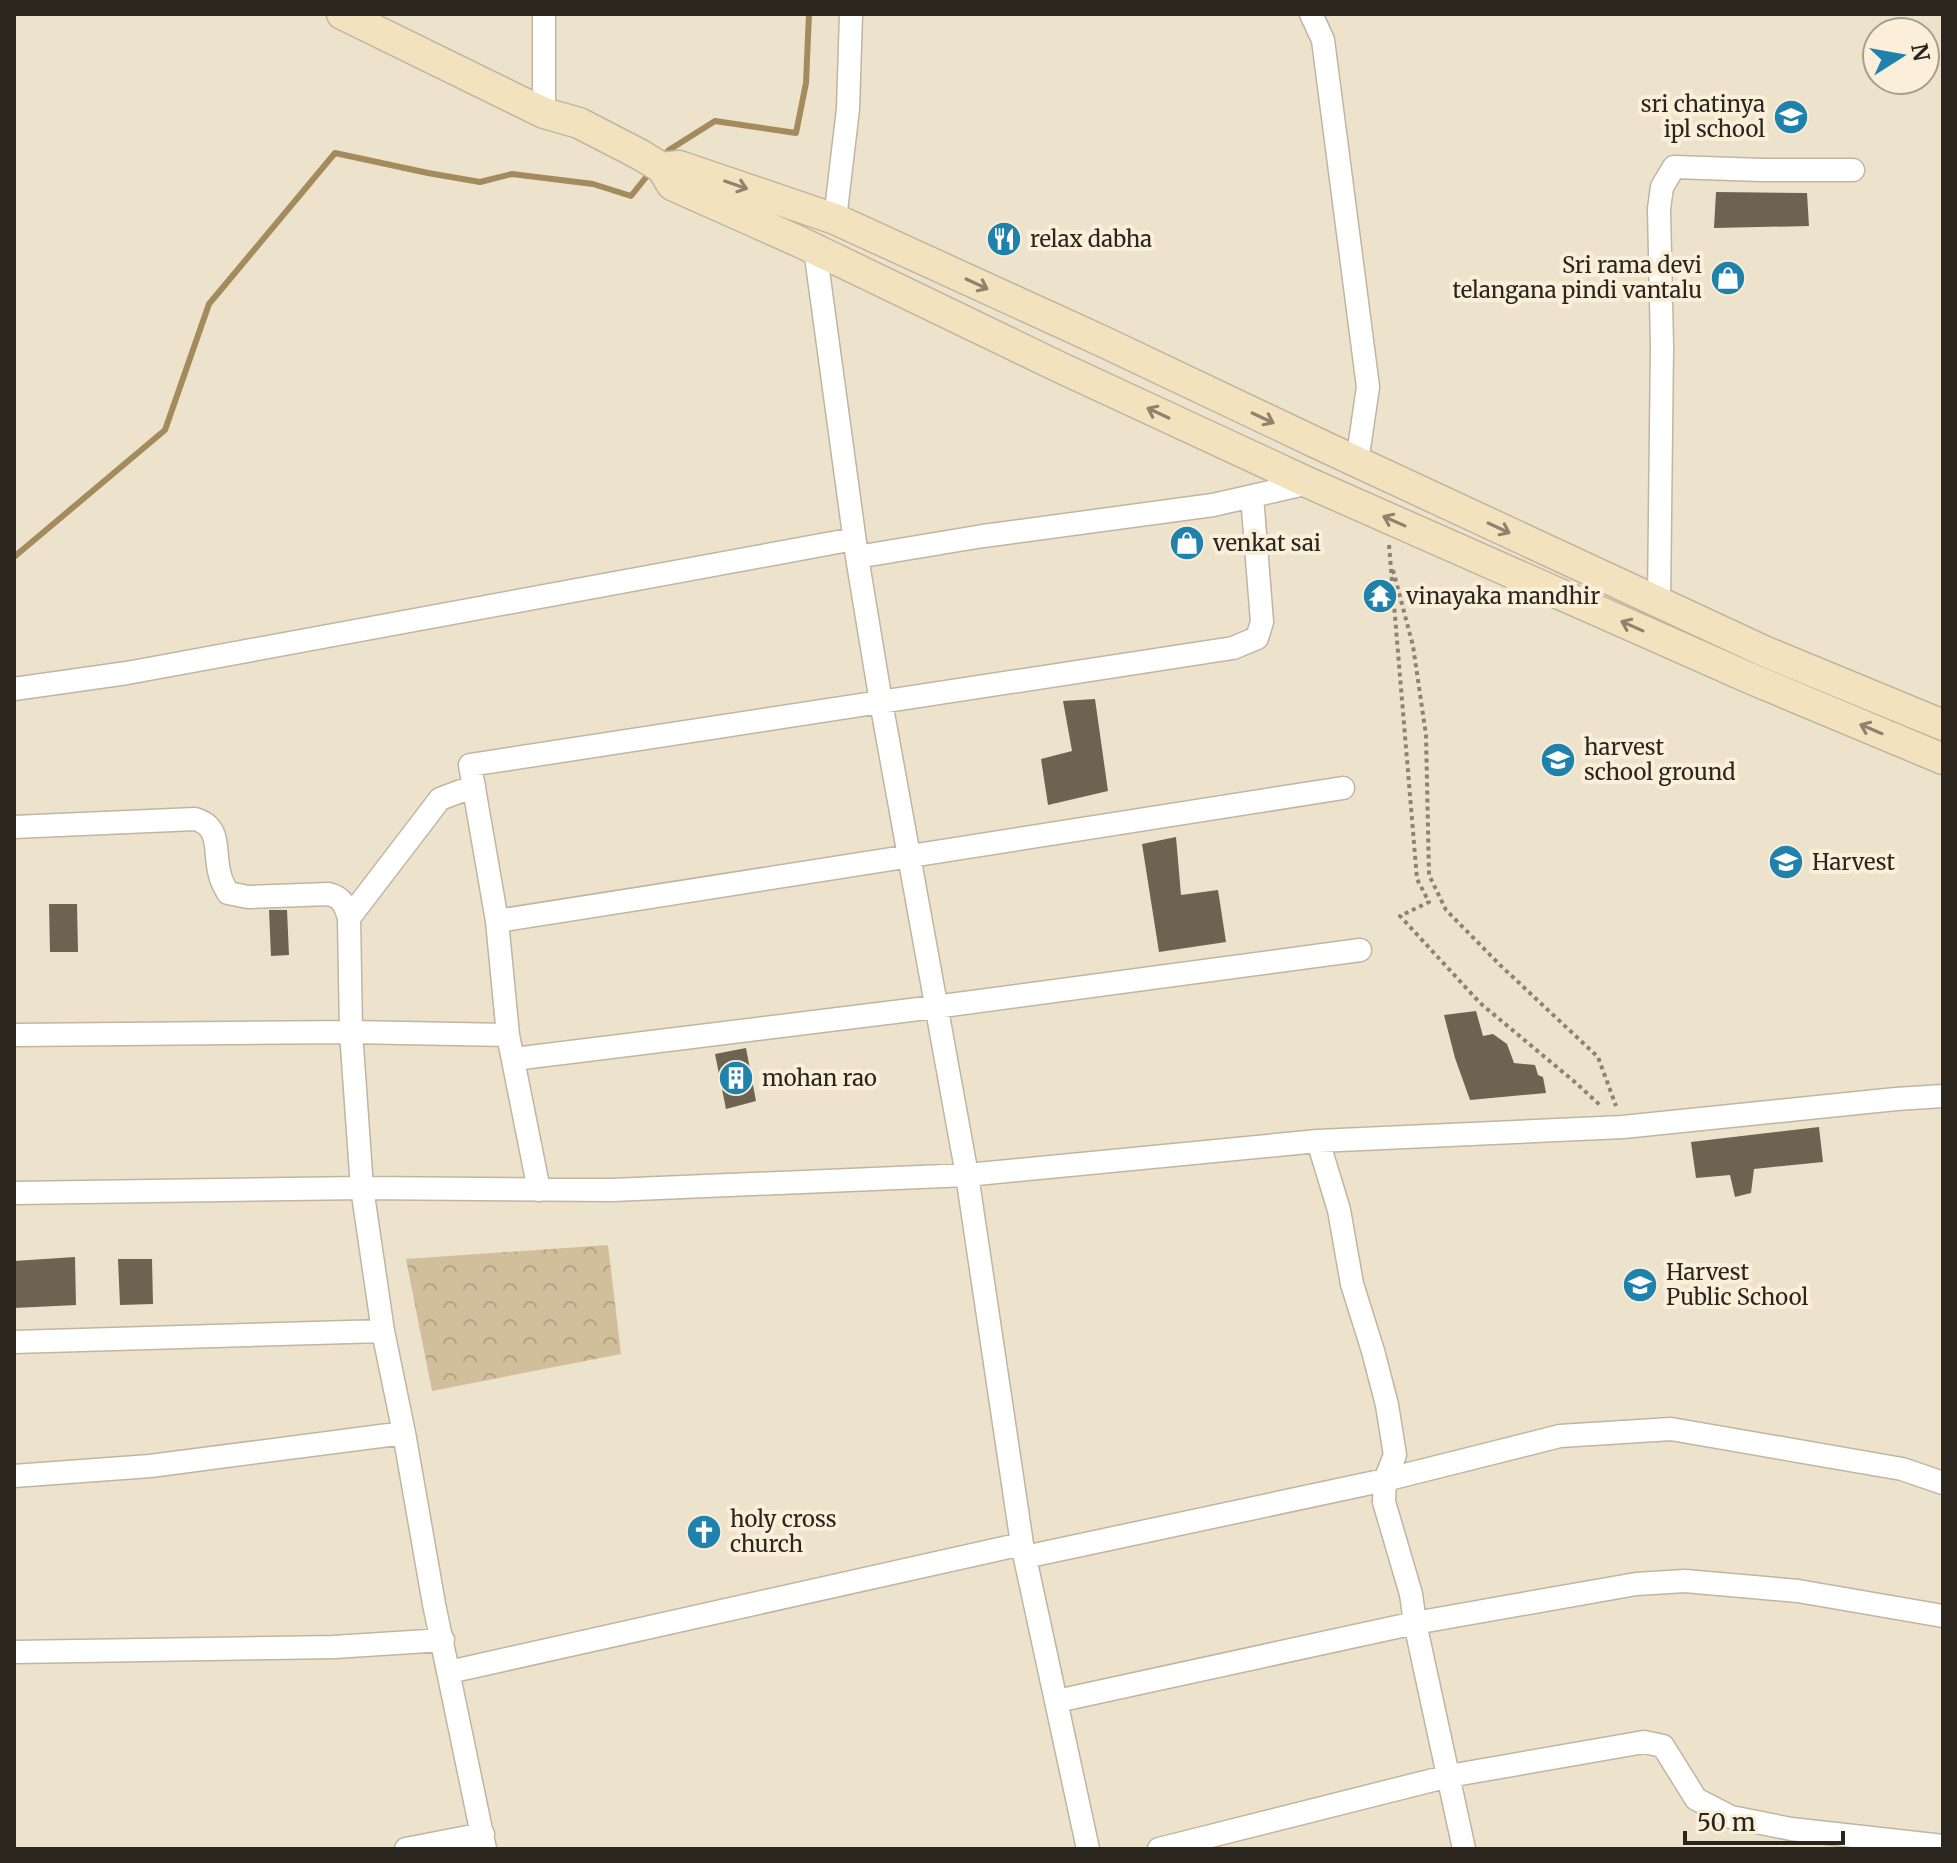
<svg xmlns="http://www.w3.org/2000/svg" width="1957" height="1863" font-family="Merriweather,serif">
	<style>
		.park { fill: url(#park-crowns) }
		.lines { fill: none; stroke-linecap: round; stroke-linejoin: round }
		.stream { stroke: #a38b5e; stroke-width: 6 }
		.building { fill: #6d6350 }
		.street-casing { stroke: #c1b5a1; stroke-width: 25 }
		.secondary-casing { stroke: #c1b5a1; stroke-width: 33 }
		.path { stroke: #8b8475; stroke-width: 4; stroke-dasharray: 4 4; stroke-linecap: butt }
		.street { stroke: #fff; stroke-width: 22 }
		.secondary { stroke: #f2e2bd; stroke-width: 30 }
		.oneway { stroke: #8e846e }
		.labels { text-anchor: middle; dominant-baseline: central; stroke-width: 8; stroke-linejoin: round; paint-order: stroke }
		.poi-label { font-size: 22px; fill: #2a261e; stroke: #fbefd9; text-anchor: start }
	</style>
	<defs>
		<pattern id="park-crowns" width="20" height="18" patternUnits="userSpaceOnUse" patternTransform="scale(2)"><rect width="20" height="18" fill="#d1be9b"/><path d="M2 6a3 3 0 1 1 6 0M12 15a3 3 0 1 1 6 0" fill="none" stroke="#b4a385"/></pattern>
	</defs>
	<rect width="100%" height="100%" fill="#ede2cc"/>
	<path class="park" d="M608,1245L621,1354L432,1391L406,1259Z"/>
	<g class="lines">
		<path class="stream" d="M663,157L669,150L715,121L796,133L806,83L809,14
			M14,557L165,430L209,304L335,153L428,173L480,182L512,174L593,184L631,196L651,171"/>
	</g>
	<path class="building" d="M1716,192L1807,193L1809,226L1714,228Z
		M1095,699L1108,791L1048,805L1041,759L1072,751L1063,701Z
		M1176,837L1181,895L1218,890L1226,942L1159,952L1142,844Z
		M49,904H77L78,952H50Z
		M269,910H287L289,955L271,956Z
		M1476,1011L1483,1036L1493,1034L1507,1044L1514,1063L1535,1065L1538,1075L1543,1077L1546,1093L1470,1100L1455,1058L1444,1015Z
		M746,1048L756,1101L726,1109L715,1054Z
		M1819,1127L1823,1162L1754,1169L1751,1193L1735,1197L1730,1175L1696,1178L1691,1142Z
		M75,1257L76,1305L14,1308V1261Z
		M118,1259H152L153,1304L120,1305Z"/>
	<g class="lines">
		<g class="street-casing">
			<path id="street" d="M544,14V113
				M1311,14L1323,40L1368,387L1357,462
				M835,219L848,109L851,14
				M815,249L857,557L881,702L967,1175L1022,1544L1088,1849
				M857,557L983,536L1213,505L1309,483
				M1659,602L1662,346L1659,209L1662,187L1674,167L1761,170H1853
				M14,689L127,673L854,539
				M14,827L195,819C223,827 213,852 220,875C221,881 225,887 228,893L248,897L329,894C343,898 345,905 349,918L351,1032L362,1188L383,1331L404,1433L434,1604L485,1849
				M349,918L440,799L474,786
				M497,921L1343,788
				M14,1035L351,1032L508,1035
				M514,1059L935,1007L1360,950
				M1318,1141L1339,1210L1352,1284L1373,1351L1387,1405L1395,1455L1385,1480L1384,1502L1411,1594L1415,1623L1464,1849
				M539,1190L508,1035L497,921L470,765L1233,648L1257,638L1262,622L1252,496
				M14,1193L362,1188L612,1190L967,1175L1318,1141L1623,1127L1896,1099L1943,1096
				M14,1342L383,1331
				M14,1476L150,1466L404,1433
				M1025,1557L1385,1480L1560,1436L1671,1429L1902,1469L1943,1483
				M14,1652L334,1647L443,1640
				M449,1672L1022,1544
				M1057,1701L1415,1623L1636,1584L1685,1581L1798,1591L1943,1616
				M406,1849L483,1834
				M1159,1849L1449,1776L1644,1742L1663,1746L1696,1799L1731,1817L1791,1829L1943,1846"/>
		</g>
		<g class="secondary-casing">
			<path id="secondary" d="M342,14L544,113L579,123L639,154L662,168L672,185L800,242L1057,366L1309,483L1754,680L1943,759
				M662,168L679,166L835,219L1104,342L1323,446L1766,652L1943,725"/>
		</g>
		<path class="path" d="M1389,545L1417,879L1429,902L1400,916L1480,1003L1576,1083L1601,1106
			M1393,570L1413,646L1426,735L1429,875L1446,910L1500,965L1598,1057L1616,1106"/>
		<use href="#street" class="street"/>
		<use href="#secondary" class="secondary"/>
	</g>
	<defs><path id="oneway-shaft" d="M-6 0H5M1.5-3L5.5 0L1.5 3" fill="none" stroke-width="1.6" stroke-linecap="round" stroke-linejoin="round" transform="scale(2)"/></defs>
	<g class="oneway">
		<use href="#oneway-shaft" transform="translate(736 185) rotate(19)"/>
		<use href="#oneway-shaft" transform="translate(977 284) rotate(25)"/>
		<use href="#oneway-shaft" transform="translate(1158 413) rotate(-155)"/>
		<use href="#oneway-shaft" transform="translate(1263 418) rotate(25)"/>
		<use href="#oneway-shaft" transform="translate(1394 521) rotate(-156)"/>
		<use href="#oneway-shaft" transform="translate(1499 528) rotate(25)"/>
		<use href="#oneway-shaft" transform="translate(1632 626) rotate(-156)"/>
		<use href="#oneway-shaft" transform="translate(1871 729) rotate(-157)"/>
	</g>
	<defs>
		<g id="school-disc" transform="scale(1.8)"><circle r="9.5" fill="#1f82ad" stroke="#fbefd9"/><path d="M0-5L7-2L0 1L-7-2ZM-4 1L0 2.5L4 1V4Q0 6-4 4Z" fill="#fff"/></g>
		<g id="restaurant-disc" transform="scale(1.8)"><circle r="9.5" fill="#1f82ad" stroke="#fbefd9"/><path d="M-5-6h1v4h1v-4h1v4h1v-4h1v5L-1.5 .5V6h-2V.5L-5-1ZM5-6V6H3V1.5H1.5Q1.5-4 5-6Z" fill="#fff"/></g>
		<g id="shop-disc" transform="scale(1.8)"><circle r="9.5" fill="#1f82ad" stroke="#fbefd9"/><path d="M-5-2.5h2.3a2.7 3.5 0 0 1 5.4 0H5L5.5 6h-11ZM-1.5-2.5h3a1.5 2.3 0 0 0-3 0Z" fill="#fff"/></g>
		<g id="temple-disc" transform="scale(1.8)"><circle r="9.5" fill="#1f82ad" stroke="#fbefd9"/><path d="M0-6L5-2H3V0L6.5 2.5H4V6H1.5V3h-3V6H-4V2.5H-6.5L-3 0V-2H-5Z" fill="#fff"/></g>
		<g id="building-disc" transform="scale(1.8)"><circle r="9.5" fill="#1f82ad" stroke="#fbefd9"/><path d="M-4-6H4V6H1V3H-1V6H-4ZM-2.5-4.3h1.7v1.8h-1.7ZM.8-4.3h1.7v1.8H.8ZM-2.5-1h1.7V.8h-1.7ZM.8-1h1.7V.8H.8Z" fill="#fff"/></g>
		<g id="church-disc" transform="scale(1.8)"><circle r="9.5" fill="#1f82ad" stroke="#fbefd9"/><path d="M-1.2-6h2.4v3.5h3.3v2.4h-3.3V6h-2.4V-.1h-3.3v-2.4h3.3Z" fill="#fff"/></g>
	</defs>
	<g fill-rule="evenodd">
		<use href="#school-disc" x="1791" y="117"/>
		<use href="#restaurant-disc" x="1004" y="239"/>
		<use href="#shop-disc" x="1728" y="278"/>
		<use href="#shop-disc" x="1187" y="543"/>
		<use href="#temple-disc" x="1380" y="596"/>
		<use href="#school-disc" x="1558" y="760"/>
		<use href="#school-disc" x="1786" y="862"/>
		<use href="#building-disc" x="736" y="1078"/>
		<use href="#school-disc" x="1640" y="1285"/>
		<use href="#church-disc" x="704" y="1532"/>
	</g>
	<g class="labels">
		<g class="poi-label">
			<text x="1765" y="104" text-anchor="end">sri chatinya<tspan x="1765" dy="25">ipl school</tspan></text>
			<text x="1030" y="239">relax dabha</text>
			<text x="1702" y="265" text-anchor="end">Sri rama devi<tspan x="1702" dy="25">telangana pindi vantalu</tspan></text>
			<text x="1213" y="543">venkat sai</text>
			<text x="1406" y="596">vinayaka mandhir</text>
			<text x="1584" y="747">harvest<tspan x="1584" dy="25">school ground</tspan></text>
			<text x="1812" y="862">Harvest</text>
			<text x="762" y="1078">mohan rao</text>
			<text x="1666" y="1272">Harvest<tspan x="1666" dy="25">Public School</tspan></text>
			<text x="730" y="1519">holy cross<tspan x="730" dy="25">church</tspan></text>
		</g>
	</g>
	<rect width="1957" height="1863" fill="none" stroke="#2a261e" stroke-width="32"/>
	<g transform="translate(1901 56) rotate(79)"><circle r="38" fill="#fbefd9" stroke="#a79f8e" stroke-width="2"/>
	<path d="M0-6L14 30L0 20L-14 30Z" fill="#1f82ad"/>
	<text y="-12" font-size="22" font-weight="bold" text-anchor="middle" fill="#2a261e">N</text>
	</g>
	<path d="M1685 1831v12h158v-12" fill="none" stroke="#2a261e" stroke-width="4"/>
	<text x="1697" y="1831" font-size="24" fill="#2a261e" stroke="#fbefd9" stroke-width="6" paint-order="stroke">50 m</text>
</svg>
